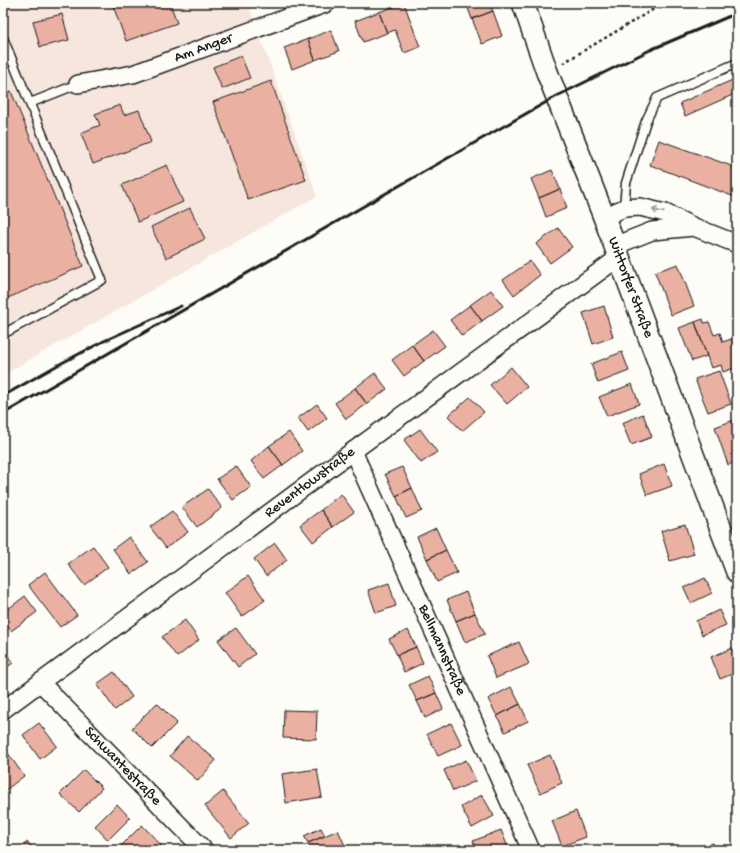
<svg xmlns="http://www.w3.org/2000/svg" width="740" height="853" font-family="'Gochi Hand',sans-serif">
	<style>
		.built { fill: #f7e6de }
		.building { fill: #eab1a2; stroke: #1c1c1c }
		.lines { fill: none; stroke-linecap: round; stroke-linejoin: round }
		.service-casing { stroke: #1c1c1c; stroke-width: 11 }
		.minor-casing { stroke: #1c1c1c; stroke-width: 20 }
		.tertiary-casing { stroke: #1c1c1c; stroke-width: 24 }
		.path { stroke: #1c1c1c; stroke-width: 2.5; stroke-dasharray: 3 3; stroke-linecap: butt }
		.service { stroke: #fdfcf7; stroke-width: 8 }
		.minor { stroke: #fdfcf7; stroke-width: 17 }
		.tertiary { stroke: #fdfcf7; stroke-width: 21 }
		.rail { stroke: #1c1c1c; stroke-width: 3 }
		.oneway { stroke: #989794 }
		.labels { text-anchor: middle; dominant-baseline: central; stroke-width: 4; stroke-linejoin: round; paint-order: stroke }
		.street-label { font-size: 15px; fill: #1c1c1c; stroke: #fdfcf7 }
	</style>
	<rect width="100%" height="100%" fill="#fdfcf7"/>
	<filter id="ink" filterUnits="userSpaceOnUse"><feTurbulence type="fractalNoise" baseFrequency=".025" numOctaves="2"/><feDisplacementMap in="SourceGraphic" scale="8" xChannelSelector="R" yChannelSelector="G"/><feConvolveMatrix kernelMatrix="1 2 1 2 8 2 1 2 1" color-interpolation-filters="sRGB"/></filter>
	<g filter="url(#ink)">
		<path class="built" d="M3,3H248L317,196L3,375Z"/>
		<path class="building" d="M112,3H170L177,23L126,41Z
			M404,3L420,47L404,53L395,30L387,33L379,12Z
			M466,3H489L493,11L472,19Z
			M493,11L502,36L482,44L472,19Z
			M379,12L387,33L363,42L355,21Z
			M62,14L69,40L40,47L33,21Z
			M331,30L339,51L315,60L308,39Z
			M308,39L315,60L292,69L284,48Z
			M241,56L250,78L222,89L213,67Z
			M737,78V93L685,116L680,103Z
			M271,81L306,180L248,200L213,102Z
			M11,91L83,266L3,300V94Z
			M120,105L124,115L139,110L151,142L93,164L81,133L100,125L95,114Z
			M659,140L737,168V193L735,197L650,165Z
			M167,165L183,202L138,222L122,185Z
			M552,170L560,189L539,198L531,179Z
			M560,189L567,208L546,217L539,198Z
			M190,208L205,239L166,258L151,227Z
			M558,228L572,247L550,263L536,244Z
			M530,261L540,275L514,295L503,280Z
			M678,264L694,306L671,315L655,272Z
			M491,290L503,306L482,321L470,305Z
			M470,305L482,321L462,336L450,320Z
			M604,306L613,337L593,344L583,313Z
			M703,319L704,323L709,322L714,335L720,333L723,342L731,339L735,346L737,345V367L723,372L721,365L711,368L695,322Z
			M695,322L707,356L692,361L679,328Z
			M433,330L445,346L424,361L412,345Z
			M412,345L424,361L404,376L392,360Z
			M622,352L629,371L598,383L591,364Z
			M511,367L527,387L507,404L490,385Z
			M719,371L731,404L708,412L695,379Z
			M375,373L387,389L367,404L355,388Z
			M632,384L639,404L607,416L599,397Z
			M355,388L367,404L346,419L335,403Z
			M470,397L484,412L462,431L448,416Z
			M317,404L327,418L308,432L298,418Z
			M643,414L652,437L631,445L622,423Z
			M737,419V461L728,465L715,427Z
			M420,429L437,452L421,463L404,440Z
			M289,432L302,451L283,465L269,446Z
			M269,446L283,465L264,479L251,461Z
			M664,464L672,486L647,495L639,474Z
			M236,466L251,487L233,500L217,479Z
			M402,467L412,488L396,496L385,474Z
			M412,488L422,511L406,518L396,496Z
			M208,489L222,508L197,527L182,507Z
			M341,494L354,512L333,527L321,510Z
			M321,510L333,527L313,542L300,525Z
			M172,511L188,532L166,548L150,527Z
			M685,524L694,554L670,561L661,531Z
			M436,528L446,550L427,559L417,537Z
			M129,537L148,562L131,574L113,549Z
			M275,543L287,560L266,576L254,559Z
			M93,546L108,567L84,585L68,564Z
			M446,550L457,573L437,582L427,559Z
			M45,572L77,615L60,627L28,585Z
			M248,576L265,600L242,617L225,593Z
			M705,578L712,593L691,603L684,588Z
			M389,583L396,606L376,613L368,590Z
			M466,592L475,613L456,621L447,600Z
			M25,596L37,612L11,631L3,620V613Z
			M719,610L726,625L702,635L696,621Z
			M475,613L485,634L465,642L456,621Z
			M185,620L199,640L177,657L162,637Z
			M236,628L255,654L238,667L218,640Z
			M408,630L416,647L397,655L389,639Z
			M519,642L529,664L496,678L487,656Z
			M416,647L423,663L404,672L397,655Z
			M735,647L737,651V672L720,679L711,657Z
			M3,649L13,663L3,670Z
			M114,672L132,697L115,710L97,684Z
			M428,676L436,693L417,701L409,685Z
			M511,687L520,704L497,716L488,699Z
			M436,693L443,709L425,718L417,701Z
			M157,703L177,723L152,748L132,728Z
			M520,704L528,721L505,732L497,716Z
			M284,710L317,711L316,739L283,738Z
			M39,723L57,746L40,759L23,735Z
			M451,723L462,745L438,756L427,734Z
			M187,736L216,760L198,781L170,756Z
			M5,749L24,776L3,792V751Z
			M550,755L562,783L540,793L527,765Z
			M466,760L476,781L453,791L444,770Z
			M317,769L322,797L286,803L282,774Z
			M84,770L102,788L79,812L60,794Z
			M223,791L249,823L231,838L205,806Z
			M482,795L494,816L472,828L461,807Z
			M117,804L130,818L108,840L95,826Z
			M576,811L586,837L562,846L552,821Z
			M142,825L161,845L157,850H117Z
			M321,828L325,836L308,843L304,836Z
			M338,830L347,850H311L308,843Z
			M501,830L509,850H477L473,841Z
			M27,842L35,850H19Z
			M713,843L717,850H699Z"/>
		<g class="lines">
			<g class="service-casing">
				<path id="service" d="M3,38L102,280L3,334
					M30,103L78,84
					M624,208L626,183L646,121L657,98L737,63"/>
			</g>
			<g class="minor-casing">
				<g id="minor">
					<path id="s1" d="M78,84L133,74L327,3"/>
					<path d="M604,217L624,208L640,207L665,213L694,227L737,244"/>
					<path d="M614,246L652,231L694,227"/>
					<path id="s2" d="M353,451L531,850"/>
					<path id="s3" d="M40,682L204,850"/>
					<path id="s4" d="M3,710L353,451L618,258"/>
				</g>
			</g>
			<g class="tertiary-casing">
				<g id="tertiary">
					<path id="s5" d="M523,3L547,72L604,217L737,572"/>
				</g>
			</g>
			<path class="path" d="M563,63L664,3"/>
			<use href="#service" class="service"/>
			<use href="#minor" class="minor"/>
			<use href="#tertiary" class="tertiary"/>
			<path class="rail" d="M3,396L56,366L104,341L181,306
				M3,414L383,195L557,96L650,50L737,13"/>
		</g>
		<defs><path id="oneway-shaft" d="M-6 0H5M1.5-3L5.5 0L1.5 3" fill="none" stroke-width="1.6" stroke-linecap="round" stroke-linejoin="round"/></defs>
		<use class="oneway" href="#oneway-shaft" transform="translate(658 211) rotate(-167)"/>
	</g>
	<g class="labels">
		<g class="street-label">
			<text stroke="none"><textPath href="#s1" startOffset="131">Am Anger</textPath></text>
			<text stroke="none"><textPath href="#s5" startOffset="304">Wittorfer Straße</textPath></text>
			<text stroke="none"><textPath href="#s4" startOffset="382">Reventlowstraße</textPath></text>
			<text stroke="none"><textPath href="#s2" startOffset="218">Bellmannstraße</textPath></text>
			<text stroke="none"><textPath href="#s3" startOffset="118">Schwantestraße</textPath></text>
		</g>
	</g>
	<rect width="740" height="853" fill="none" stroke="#fdfcf7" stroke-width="16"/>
	<rect x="8" y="8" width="724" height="837" fill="none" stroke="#1c1c1c" stroke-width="1.5" filter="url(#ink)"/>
</svg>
